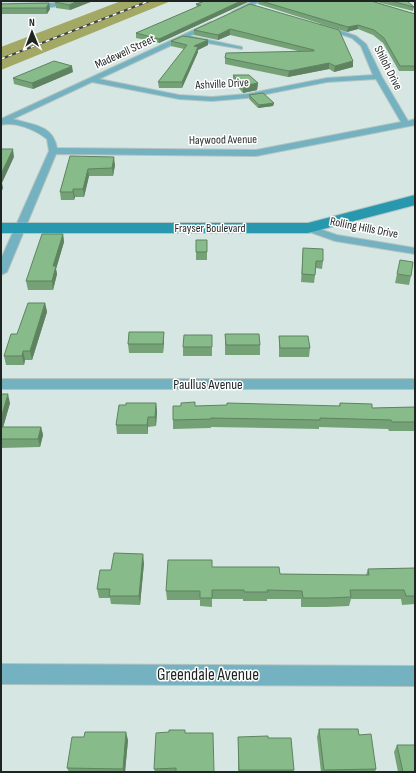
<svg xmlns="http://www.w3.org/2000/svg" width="416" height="773" viewBox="0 0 416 773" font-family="'Sofia Sans Condensed',sans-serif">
<rect width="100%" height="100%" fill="#d6e7e3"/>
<path fill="#a4a865" d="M 121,1 L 171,1 L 1,70 L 1,47 Z"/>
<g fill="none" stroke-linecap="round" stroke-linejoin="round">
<defs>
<path id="minor" d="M 62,1 L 72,1 L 53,7 L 1,8 L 1,4 L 53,3 Z
M 253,1 L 261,1 L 237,13 L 232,12 Z
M 211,22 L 214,24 L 213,25 L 190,36 L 242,47 L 242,49 L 190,40 L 187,38 L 99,79 L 179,95 L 212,97 L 247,94 L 327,78 L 373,75 L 361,46 L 352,38 L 319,27 L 319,25 L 321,24 L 356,36 L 366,44 L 382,77 L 408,121 L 415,119 L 415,125 L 256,156 L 56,154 L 7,272 L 1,275 L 1,259 L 49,151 L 47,139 C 36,130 15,121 1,125 L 1,119 ZM 376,79 L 401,122 L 256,150 L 57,148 C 53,125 33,125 13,119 L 92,82 L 179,99 L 212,101 L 247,98 L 327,82 Z
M 308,225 L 337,235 L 415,248 L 415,254 L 335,241 L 304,230 L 303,228 Z
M 1,379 L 415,379 L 415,389 L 1,389 Z
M 1,664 L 415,666 L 415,686 L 1,684 Z"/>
<path id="secondary" d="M 415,195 L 415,205 L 308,233 L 1,233 L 1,223 L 308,223 Z"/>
</defs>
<use href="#minor" stroke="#b5c4c0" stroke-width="2"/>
<use href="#secondary" stroke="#b5c4c0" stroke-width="2"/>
<use href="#minor" fill="#74b2c1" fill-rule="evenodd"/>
<use href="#secondary" fill="#2898af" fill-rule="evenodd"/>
<defs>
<path id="rail" d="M 1,59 L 149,1"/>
</defs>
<use href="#rail" stroke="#3e4644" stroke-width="2"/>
<use href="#rail" stroke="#fff" stroke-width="1.5" stroke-dasharray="4" stroke-linecap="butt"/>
</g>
<path fill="#75a177" d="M 1,1 L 36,1 L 1,2 Z
M 58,1 L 93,1 L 70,10 L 56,8 L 55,2 Z
M 205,1 L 250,1 L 159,43 L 136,38 L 136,33 L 197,7 L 196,4 Z
M 259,1 L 371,1 L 415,14 L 415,71 L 399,71 L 383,43 L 373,35 L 358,29 L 347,32 L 258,4 Z
M 373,1 L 407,1 L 414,7 L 413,11 Z
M 49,3 L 50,9 L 47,14 L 1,14 L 1,4 Z
M 250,4 L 353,61 L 353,67 L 334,72 L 329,69 L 288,77 L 225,64 L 225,58 L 298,51 L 230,35 L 218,40 L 194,35 L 194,30 Z
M 171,41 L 208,45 L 198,50 L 198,52 L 182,88 L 159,88 L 158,82 L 184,49 L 171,46 Z
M 73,72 L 33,89 L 14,84 L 13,78 Z
M 233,75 L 258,83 L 257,90 L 243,93 L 233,82 Z
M 249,95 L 274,103 L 273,106 L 258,108 L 249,99 Z
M 70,156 L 115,165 L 113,176 L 89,176 L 84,197 L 75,197 L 74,200 L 61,200 L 60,192 Z
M 63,234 L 64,242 L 56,269 L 57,274 L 53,290 L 28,290 L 26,281 Z
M 196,240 L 207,240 L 207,260 L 196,260 Z
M 303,248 L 323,261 L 322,269 L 316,268 L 314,283 L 301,282 Z
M 397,274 L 411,276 L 409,285 L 395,283 Z
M 45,303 L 47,312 L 32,360 L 25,360 L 24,365 L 6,365 L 4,356 L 17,334 Z
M 225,334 L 260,345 L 260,355 L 225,355 Z
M 212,335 L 212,356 L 183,356 L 183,347 Z
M 279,336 L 310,348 L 309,357 L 279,357 Z
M 164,341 L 163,353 L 129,353 L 128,344 Z
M 1,394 L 10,403 L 3,427 L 41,427 L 43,435 L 40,447 L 1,448 Z
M 156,403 L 157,412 L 156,426 L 148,427 L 148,434 L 117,434 L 116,425 Z
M 340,403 L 372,408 L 415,407 L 415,431 L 389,431 L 388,429 L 319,427 L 319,429 L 211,427 L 211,428 L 173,429 L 173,420 L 195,406 L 339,406 Z
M 144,563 L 140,605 L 111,604 L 110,598 L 99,598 L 97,589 L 111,570 Z
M 212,567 L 280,574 L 366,575 L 368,569 L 415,568 L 415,604 L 402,605 L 401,599 L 351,599 L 349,606 L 326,607 L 301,607 L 301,599 L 267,599 L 267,601 L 243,601 L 243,599 L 212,599 L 212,607 L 200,606 L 200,600 L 167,600 L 166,591 Z
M 319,729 L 359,735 L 376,769 L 375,772 L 321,772 L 317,737 Z
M 185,733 L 214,772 L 155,772 L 154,769 Z
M 238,737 L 268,738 L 294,770 L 293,772 L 238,772 Z
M 128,740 L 125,772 L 69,772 L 67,768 Z
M 397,745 L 415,772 L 398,772 L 394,752 Z"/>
<path fill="#5f8361" d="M 78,1 L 93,1 L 70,10 L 69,5 Z
M 241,1 L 250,1 L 159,43 L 159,39 Z
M 49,3 L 50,9 L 47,14 L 46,8 Z
M 358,25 L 358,29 L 347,32 L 348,27 Z
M 230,29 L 230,35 L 218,40 L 218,35 Z
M 208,40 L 208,45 L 198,50 L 198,52 L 182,88 L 182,82 L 194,46 Z
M 353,61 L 353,67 L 334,72 L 335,66 Z
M 329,63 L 329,69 L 288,77 L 289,71 Z
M 72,66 L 73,72 L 33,89 L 32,83 Z
M 258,83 L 257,90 L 243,93 L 243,86 Z
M 274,103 L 273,106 L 258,108 L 259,105 Z
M 13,149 L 14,157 L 2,183 L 3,188 L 1,193 L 1,174 Z
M 114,157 L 115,165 L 113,176 L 112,168 Z
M 88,169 L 89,176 L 84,197 L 83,189 Z
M 73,189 L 75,197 L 74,200 L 73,192 Z
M 63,234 L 64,242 L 56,269 L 57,274 L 53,290 L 52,281 L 53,266 Z
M 45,303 L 47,312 L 32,360 L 30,351 Z
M 164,332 L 164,341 L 163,353 L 163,344 Z
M 23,351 L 25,360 L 24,365 L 22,356 Z
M 8,394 L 10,403 L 1,435 L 1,418 Z
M 156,403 L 157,412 L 156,426 L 155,417 Z
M 148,417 L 148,434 L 147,425 Z
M 41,427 L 43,435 L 40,447 L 38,439 Z
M 143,554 L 144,563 L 140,605 L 139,596 Z
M 126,732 L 128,740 L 125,772 L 123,772 L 123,769 Z"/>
<path fill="#88bb8a" stroke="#5f8361" d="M 58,1 L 78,1 L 69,5 L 55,2 Z
M 205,1 L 241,1 L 159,39 L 136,33 L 201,5 L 196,4 Z
M 261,1 L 371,1 L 415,14 L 415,66 L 400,66 L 384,38 L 374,30 L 358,25 L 348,27 Z
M 391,1 L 407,1 L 414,7 Z
M 49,3 L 46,8 L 1,8 L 1,4 Z
M 250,4 L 339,30 L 353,61 L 335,66 L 329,63 L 289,71 L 225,58 L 226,53 L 314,51 L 314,50 L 230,29 L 218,35 L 194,30 Z
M 183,36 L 208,40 L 194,46 L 198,47 L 182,82 L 158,82 L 187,45 L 171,41 Z
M 54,61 L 72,66 L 32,83 L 13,78 Z
M 233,75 L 249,75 L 258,83 L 243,86 Z
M 263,93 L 274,103 L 259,105 L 249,95 Z
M 1,149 L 13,149 L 1,174 Z
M 70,156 L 114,157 L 112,168 L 88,169 L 83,189 L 73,189 L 73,192 L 60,192 Z
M 42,234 L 63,234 L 53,266 L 56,266 L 52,281 L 26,281 Z
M 196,240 L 207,240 L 207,252 L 196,252 Z
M 303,248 L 323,249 L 323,261 L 316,261 L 315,275 L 302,274 Z
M 400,260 L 413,262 L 411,276 L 397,274 Z
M 28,303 L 45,303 L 30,351 L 23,351 L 22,356 L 4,356 L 11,334 L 17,334 Z
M 129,332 L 164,332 L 163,344 L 128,344 Z
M 225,334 L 259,334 L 260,345 L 226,345 Z
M 184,335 L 212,335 L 212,347 L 183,347 Z
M 279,336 L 308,336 L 310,348 L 280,348 Z
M 1,394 L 8,394 L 1,418 Z
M 195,402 L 195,406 L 227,405 L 227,403 L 340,406 L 340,403 L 372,404 L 372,408 L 415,407 L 415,422 L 392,422 L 391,420 L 320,418 L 320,420 L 211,418 L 211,419 L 173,420 L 173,406 L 181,406 L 181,403 Z
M 126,403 L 156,403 L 155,417 L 148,417 L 147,425 L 116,425 L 119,405 L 126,405 Z
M 1,427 L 41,427 L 38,439 L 1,439 Z
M 114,553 L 143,554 L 139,596 L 109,596 L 110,589 L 97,589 L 100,570 L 111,570 Z
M 168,560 L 212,560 L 212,567 L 279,567 L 280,574 L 369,575 L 368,569 L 415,568 L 415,596 L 406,596 L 404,590 L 350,590 L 351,597 L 328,598 L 303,598 L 302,591 L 267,590 L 268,592 L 244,592 L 244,590 L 212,590 L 212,598 L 200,598 L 200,591 L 166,591 Z
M 319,729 L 358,729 L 359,735 L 371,734 L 376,769 L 324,770 Z
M 169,730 L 185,730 L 185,733 L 213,733 L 214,772 L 176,772 L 176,768 L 154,769 L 156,733 L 169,732 Z
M 85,732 L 126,732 L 123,769 L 67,768 L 72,737 L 84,737 Z
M 268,736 L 268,738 L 291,738 L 294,770 L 239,770 L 238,737 Z
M 397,745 L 415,745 L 415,772 L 403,772 Z"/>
<g text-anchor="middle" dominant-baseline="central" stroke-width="3" stroke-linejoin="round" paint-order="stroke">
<g font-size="12" fill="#1e2422" stroke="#fff">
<text transform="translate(125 52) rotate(-25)">Madewell Street</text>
<text transform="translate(388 68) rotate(63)">Shiloh Drive</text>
<text transform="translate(222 84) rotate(-3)">Ashville Drive</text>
<text transform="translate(223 140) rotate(-1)">Haywood Avenue</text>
<text x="210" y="228">Frayser Boulevard</text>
<text transform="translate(364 228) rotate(11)">Rolling Hills Drive</text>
</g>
<g font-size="14" fill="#1e2422" stroke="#fff">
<text x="208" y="384">Paullus Avenue</text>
</g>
<g font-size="17" fill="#1e2422" stroke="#fff">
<text x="208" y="675">Greendale Avenue</text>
</g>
</g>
<rect width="416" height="773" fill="none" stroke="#1e2422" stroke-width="4"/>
<g transform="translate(32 32) rotate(359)" stroke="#ffffff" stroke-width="3" paint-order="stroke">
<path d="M0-3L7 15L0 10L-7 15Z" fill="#1e2422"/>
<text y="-6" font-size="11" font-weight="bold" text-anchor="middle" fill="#1e2422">N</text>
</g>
</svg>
